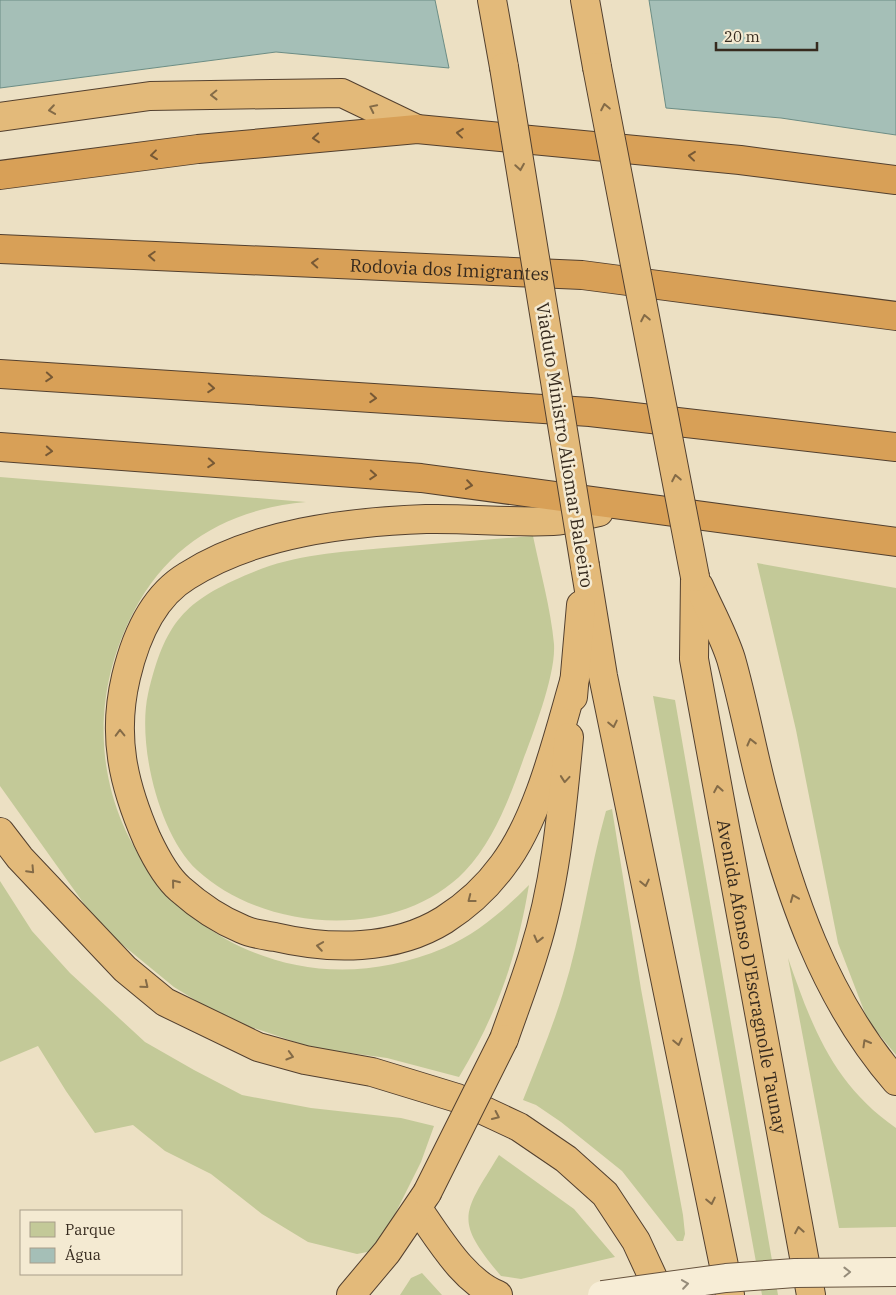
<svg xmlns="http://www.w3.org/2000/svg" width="896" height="1295" viewBox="0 0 896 1295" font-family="'IBM Plex Serif',serif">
<rect width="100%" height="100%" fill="#ece0c3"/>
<path fill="#c3c998" d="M 0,477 L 306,502 C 230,509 170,542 134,611 C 25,820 228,1040 444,948 C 477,934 504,910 529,885 C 517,957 497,1014 459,1077 L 387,1058 L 313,1048 L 242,1024 L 208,1008 L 174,987 L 113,937 L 87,908 L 0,786 Z
M 533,536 C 540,570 551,610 554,644 C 556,675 533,733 522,763 C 508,802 493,841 465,871 C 398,941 265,933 197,870 C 159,835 137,744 148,694 C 165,623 183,601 251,573 C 292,555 340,552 384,548 C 434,544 484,540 533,536 Z
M 757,563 L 896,588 L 896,1055 L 868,1021 L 838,943 L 796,730 Z
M 653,696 L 675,700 L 778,1295 L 762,1295 Z
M 612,809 L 641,989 L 683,1215 L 685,1234 L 683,1241 L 677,1241 L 622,1171 L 561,1122 L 536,1105 L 523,1100 C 537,1065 552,1029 563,993 C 582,933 589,871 606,811 Z
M 0,881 L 32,931 L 70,973 L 145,1042 L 194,1070 L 242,1095 L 311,1108 L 401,1118 L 434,1126 L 421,1162 L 377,1250 L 357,1254 L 308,1242 L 262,1214 L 211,1174 L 165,1151 L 133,1125 L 95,1133 L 66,1091 L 38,1046 L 0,1062 Z
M 788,958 C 812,1027 833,1084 896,1128 L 896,1227 L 839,1228 Z
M 499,1155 L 574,1209 L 615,1257 L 521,1279 L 501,1276 C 453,1219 463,1214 499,1155 Z
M 422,1273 L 442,1295 L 400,1295 L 411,1278 Z"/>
<path fill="#a5bfb7" stroke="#6c8d85" d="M 0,0 L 435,0 L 449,68 L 276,52 L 0,88 Z
M 649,0 L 896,0 L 896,135 L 781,118 L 666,108 Z"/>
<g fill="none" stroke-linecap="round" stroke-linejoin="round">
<defs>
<g id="trunk">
<path d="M 492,0 L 504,67"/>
<path d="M 585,0 L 597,67"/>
<path d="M 0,117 L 150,96 L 342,93 L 417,129"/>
<path d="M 585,566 L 603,676 L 730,1295"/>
<path id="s1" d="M 695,577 L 694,659 L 811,1295"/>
<path d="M 699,586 C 709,609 723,634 731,659 C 743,701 751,745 762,788 C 789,893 824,998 896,1081"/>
<path d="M 575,678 C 558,736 539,818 503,865 C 487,887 466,906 444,920 C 394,951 330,950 275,937 C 264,935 252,934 242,929 C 220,920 198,905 180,889 C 166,877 155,856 147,839 C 123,784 112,736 126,677 C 135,639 152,597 187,576 C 254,533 347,522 426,519 C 468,518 511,523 553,521 C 568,520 584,515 599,512"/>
<path d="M 573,697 L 581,605"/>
<path d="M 0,832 L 20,858 L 125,969 L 165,1002 L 258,1047 L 305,1060 L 372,1072 L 457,1098 L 519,1127 L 566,1159 L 605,1194 L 636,1241 L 661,1295"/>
<path d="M 504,1039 C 514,1010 525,982 534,952 C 556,883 562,809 569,737"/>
<path d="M 418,1209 C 439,1238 463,1281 498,1295"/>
<path d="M 351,1295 L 387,1252 L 427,1193"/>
</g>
<g id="motorway">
<path d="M 0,175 L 198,149 L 417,129 L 740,160 L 896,180"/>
<path id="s2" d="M 0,249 L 582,275 L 896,316"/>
<path d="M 0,374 L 590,412 L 896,447"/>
<path d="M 0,447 L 421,478 L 896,542"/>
</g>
</defs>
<use href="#trunk" stroke="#53402f" stroke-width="30"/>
<use href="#motorway" stroke="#53402f" stroke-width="30"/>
<use href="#trunk" stroke="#e3ba7a" stroke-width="28"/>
<use href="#motorway" stroke="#d8a057" stroke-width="28"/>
<defs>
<path id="secondary-bridge" d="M 602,1295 L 726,1278 L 795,1273 L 896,1272"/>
<path id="trunk-bridge" d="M 504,67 L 585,566
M 597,67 L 695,577
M 427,1193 L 504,1039"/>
</defs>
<use href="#secondary-bridge" stroke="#67533e" stroke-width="30" stroke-linecap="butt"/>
<use href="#trunk-bridge" stroke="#53402f" stroke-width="30" stroke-linecap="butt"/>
<use href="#secondary-bridge" stroke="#f7edd6" stroke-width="28"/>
<use href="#trunk-bridge" stroke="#e3ba7a" stroke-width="28"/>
</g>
<defs><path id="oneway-chevron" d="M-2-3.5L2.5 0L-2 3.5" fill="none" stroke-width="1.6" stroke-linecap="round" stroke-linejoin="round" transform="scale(1.25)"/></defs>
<g stroke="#846b47">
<use href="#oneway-chevron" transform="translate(214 95) rotate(179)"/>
<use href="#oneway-chevron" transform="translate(605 107) rotate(-101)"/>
<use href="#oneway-chevron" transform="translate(373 108) rotate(-154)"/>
<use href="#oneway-chevron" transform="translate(52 110) rotate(172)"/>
<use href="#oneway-chevron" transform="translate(520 167) rotate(81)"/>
<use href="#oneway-chevron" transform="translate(645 318) rotate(-101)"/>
<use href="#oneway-chevron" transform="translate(676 478) rotate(-101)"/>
<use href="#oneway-chevron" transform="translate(613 724) rotate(78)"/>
<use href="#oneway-chevron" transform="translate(120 733) rotate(-91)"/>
<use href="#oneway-chevron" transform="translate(751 742) rotate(-104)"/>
<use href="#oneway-chevron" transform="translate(565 779) rotate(95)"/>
<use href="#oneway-chevron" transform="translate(718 789) rotate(-100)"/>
<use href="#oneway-chevron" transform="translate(31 870) rotate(47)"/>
<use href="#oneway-chevron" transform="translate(175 883) rotate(-129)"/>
<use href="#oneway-chevron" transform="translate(645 883) rotate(78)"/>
<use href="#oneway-chevron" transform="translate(794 898) rotate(-112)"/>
<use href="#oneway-chevron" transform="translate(471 899) rotate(142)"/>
<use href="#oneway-chevron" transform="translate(538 939) rotate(104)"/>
<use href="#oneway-chevron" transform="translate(320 946) rotate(-171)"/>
<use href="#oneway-chevron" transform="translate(145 985) rotate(39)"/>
<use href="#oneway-chevron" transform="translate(678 1042) rotate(78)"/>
<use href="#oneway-chevron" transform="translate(866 1043) rotate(-120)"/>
<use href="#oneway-chevron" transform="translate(290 1056) rotate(16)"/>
<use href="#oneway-chevron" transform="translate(496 1116) rotate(25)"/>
<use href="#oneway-chevron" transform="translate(711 1201) rotate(78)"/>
<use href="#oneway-chevron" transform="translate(799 1230) rotate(-100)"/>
</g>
<g stroke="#775935">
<use href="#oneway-chevron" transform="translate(460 133) rotate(-174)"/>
<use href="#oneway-chevron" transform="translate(316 138) rotate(175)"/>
<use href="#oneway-chevron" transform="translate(154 155) rotate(173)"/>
<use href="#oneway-chevron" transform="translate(692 156) rotate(-174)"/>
<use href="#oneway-chevron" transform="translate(152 256) rotate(-177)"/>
<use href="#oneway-chevron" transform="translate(315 263) rotate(-177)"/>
<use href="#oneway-chevron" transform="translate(49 377) rotate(4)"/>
<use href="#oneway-chevron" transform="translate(211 388) rotate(4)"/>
<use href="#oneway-chevron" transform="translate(373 398) rotate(4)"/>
<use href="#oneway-chevron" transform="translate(49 451) rotate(4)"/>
<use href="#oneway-chevron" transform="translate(211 463) rotate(4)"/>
<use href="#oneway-chevron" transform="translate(373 475) rotate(4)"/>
<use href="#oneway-chevron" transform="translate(469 485) rotate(8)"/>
</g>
<g stroke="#968c7a">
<use href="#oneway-chevron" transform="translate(847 1272) rotate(-1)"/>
<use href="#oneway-chevron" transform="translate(685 1284) rotate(-8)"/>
</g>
<g text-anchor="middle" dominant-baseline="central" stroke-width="5" stroke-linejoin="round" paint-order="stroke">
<g font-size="18" fill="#362a1e" stroke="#f4ead2">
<text stroke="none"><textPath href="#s2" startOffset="450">Rodovia dos Imigrantes</textPath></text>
<text transform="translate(565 445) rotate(81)">Viaduto Ministro Aliomar Baleeiro</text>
<text stroke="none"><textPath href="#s1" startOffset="405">Avenida Afonso D'Escragnolle Taunay</textPath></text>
</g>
</g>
<rect x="20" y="1210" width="162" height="65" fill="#f4ead2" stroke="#a89d8a"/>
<rect x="30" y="1222" width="25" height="15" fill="#c3c998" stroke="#a89d8a"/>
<text x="65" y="1235" font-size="15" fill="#362a1e">Parque</text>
<rect x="30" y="1248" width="25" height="15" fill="#a5bfb7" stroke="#a89d8a"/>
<text x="65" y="1260" font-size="15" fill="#362a1e">Água</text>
<path d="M716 42v8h101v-8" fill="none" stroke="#362a1e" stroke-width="2.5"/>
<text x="724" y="42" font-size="15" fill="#362a1e" stroke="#f4ead2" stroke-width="4" paint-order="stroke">20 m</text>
</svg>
